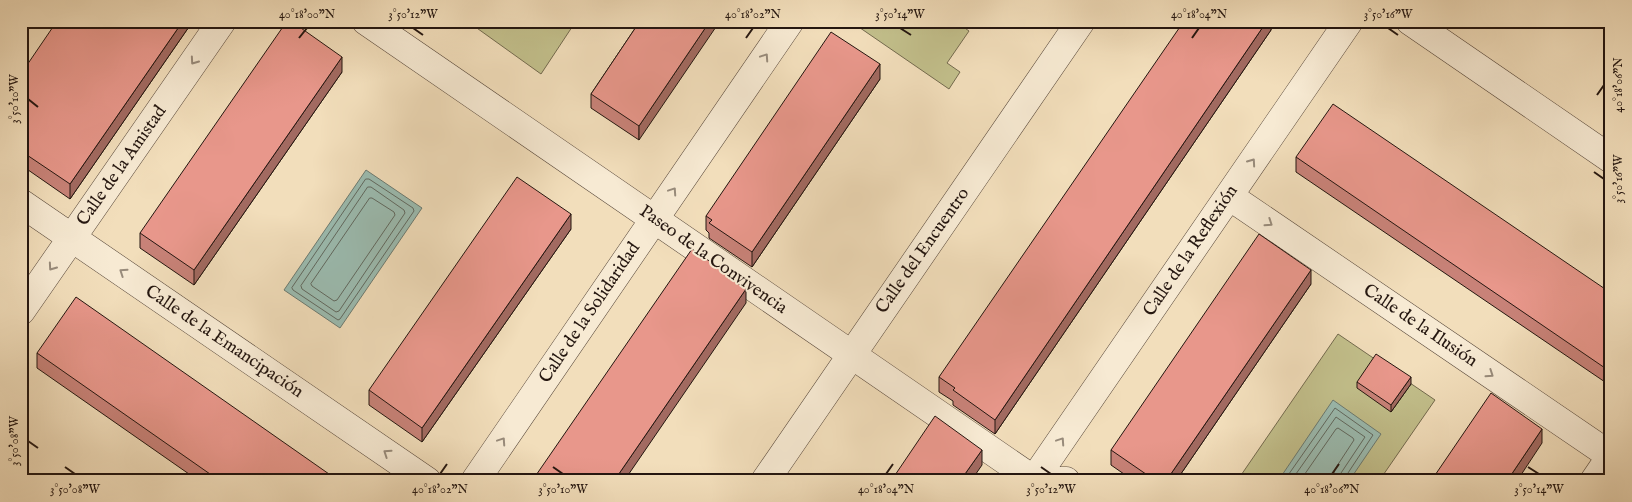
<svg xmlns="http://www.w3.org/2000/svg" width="1632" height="502" viewBox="0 0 1632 502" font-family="'IM FELL English',serif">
<rect width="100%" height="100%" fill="#f2debb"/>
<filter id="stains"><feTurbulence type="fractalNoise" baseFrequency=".004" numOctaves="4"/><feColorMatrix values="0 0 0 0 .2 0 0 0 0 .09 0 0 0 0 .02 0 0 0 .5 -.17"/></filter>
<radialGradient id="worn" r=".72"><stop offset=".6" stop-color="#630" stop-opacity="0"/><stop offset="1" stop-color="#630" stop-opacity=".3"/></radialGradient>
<path fill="#c2bf8b" stroke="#736a4e" d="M 467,21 L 576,21 L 541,74 Z
M 850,21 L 955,21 L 969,31 L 947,63 L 960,72 L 949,89 Z
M 1338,334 L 1435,400 L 1379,481 L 1237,481 Z"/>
<path fill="#9bbcb1" stroke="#6b7a71" d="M 366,170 L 422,208 L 340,328 L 284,290 Z
M 1333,400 L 1381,434 L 1349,481 L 1278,481 Z"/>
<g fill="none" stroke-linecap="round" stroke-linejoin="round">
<path stroke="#606960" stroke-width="1" d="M 366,179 L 369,179 L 413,208 L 414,211 L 340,319 L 338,320 L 293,290 L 292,288 Z
M 368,187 L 371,187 L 404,210 L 405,213 L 339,311 L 336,312 L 302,289 L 301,286 Z
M 370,198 L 372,198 L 394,212 L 395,215 L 337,300 L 334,301 L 312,286 L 311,284 Z
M 1284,481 L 1335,408 L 1373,435 L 1346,476 L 1346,481
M 1291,481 L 1336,417 L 1365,437 L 1341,473 L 1339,481
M 1300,481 L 1336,429 L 1338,428 L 1353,438 L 1354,440 L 1335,469 L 1332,481"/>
<defs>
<path id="street" d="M 366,21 L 1034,480 L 1066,481
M 1410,21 L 1611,159
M 1229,196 L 1611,456
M 21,203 L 427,481
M 21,311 L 222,21
M 475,481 L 790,21
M 765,481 L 1081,21
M 1033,481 L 1349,21
M 1594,481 L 1611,456"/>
</defs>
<use href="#street" stroke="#58483b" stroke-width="29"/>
<use href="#street" stroke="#f7ead3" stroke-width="28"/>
</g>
<path fill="#c88278" stroke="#241610" d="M 193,21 L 70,199 L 21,165 L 21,63 L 27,65 Z
M 640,21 L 639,140 L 591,108 L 591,94 Z
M 1271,21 L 1271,30 L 995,434 L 953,405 L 953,401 L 939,392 L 939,377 Z
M 342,72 L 194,285 L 140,248 L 140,233 Z
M 880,79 L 752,267 L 709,238 L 709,233 L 706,230 L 706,216 Z
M 1296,157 L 1611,293 L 1611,374 L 1605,382 L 1296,172 Z
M 571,229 L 422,442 L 369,405 L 369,390 Z
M 1311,284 L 1176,481 L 1134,481 L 1111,465 L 1111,450 Z
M 37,353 L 339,481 L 199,481 L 37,368 Z
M 1357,382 L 1411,384 L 1391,412 L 1357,388 Z"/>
<path fill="#a26a61" stroke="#241610" d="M 183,21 L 193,21 L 70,199 L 70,184 Z
M 710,21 L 720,21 L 639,140 L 639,126 Z
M 1267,21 L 1271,21 L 1271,30 L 995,434 L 995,420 Z
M 342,57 L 342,72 L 194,285 L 194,270 Z
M 880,64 L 880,79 L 752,267 L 752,252 Z
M 571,214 L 571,229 L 422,442 L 422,428 Z
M 1311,270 L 1311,284 L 1176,481 L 1166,481 Z
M 746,289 L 746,303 L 624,481 L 614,481 Z
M 1611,360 L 1611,374 L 1605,382 L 1605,368 Z
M 1411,377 L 1411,384 L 1391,412 L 1391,405 Z
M 1542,429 L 1542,443 L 1517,481 L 1507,481 Z
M 982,450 L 982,465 L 971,481 L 960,481 Z"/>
<path fill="#e8978b" stroke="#241610" d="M 57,21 L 183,21 L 70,184 L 21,151 L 21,63 L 22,61 L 27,65 Z
M 287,21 L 291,21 L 342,57 L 194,270 L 140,233 Z
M 640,21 L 710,21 L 639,126 L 591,94 Z
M 1184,21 L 1267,21 L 995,420 L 953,390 L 955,388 L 939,377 Z
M 831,32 L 880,64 L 752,252 L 709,223 L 712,220 L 706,216 Z
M 1333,104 L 1611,293 L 1611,360 L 1605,368 L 1296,157 Z
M 517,177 L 571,214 L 422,428 L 369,390 Z
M 1259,234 L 1311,270 L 1166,481 L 1156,481 L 1111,450 Z
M 692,249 L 734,278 L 733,280 L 746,289 L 614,481 L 532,481 Z
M 76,297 L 339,481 L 220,481 L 37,353 Z
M 1376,354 L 1411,377 L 1391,405 L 1357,382 Z
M 1491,393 L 1542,429 L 1507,481 L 1431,481 Z
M 935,416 L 982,450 L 960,481 L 891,481 Z"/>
<defs><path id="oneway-chevron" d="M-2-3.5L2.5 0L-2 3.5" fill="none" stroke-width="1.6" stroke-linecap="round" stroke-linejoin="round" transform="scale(1.25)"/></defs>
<g stroke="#988b7b">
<use href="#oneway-chevron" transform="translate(765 57) rotate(-56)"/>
<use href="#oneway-chevron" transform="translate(194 61) rotate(125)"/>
<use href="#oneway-chevron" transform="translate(1252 162) rotate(-55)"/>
<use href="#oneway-chevron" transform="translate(673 191) rotate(-56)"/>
<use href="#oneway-chevron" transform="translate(1269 223) rotate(34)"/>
<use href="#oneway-chevron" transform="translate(52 267) rotate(125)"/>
<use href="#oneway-chevron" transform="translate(123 272) rotate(-146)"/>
<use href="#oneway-chevron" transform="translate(1490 374) rotate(34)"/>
<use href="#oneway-chevron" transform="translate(502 441) rotate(-56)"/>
<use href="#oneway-chevron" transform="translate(1061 441) rotate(-56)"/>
<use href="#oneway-chevron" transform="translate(387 453) rotate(-146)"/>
</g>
<path fill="none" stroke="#241610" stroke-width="2" d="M 413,28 L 423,35M 900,28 L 911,35M 1388,28 L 1398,35M 299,38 L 307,28M 746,38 L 753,28M 1192,38 L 1199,28M 1597,95 L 1604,85M 28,99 L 38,107M 1594,172 L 1604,179M 28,441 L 38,448M 65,467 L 75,474M 553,467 L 563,474M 1041,467 L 1051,474M 1528,467 L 1539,474M 440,474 L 447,464M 886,474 L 893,464M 1332,474 L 1339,464"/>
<g text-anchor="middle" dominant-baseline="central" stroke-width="4" stroke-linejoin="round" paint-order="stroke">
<g font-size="18" fill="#241610" stroke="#f7ead3">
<text transform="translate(122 166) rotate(-55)">Calle de la Amistad</text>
<text transform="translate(923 251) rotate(-55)">Calle del Encuentro</text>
<text transform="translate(1191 251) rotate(-56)">Calle de la Reflexión</text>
<text transform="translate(713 260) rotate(35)">Paseo de la Convivencia</text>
<text transform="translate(590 313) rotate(-56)">Calle de la Solidaridad</text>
<text transform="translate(1420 326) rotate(34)">Calle de la Ilusión</text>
<text transform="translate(224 342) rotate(34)">Calle de la Emancipación</text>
</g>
</g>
<rect width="1632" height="502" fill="none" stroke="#f2debb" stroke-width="55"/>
<rect x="28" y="28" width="1576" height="446" fill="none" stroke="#241610" stroke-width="2"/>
<g font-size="12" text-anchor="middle" fill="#241610">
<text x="307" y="18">40°18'00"N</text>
<text x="413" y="18">3°50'12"W</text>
<text x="753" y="18">40°18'02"N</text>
<text x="900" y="18">3°50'14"W</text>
<text x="1199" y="18">40°18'04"N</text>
<text x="1388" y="18">3°50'16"W</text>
<text transform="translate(1618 85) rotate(-90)" y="4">40°18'06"N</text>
<text transform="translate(14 99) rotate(-90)" y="4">3°50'10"W</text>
<text transform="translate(1618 179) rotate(-90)" y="4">3°50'16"W</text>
<text transform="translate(14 441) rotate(-90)" y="4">3°50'08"W</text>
<text x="75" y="493">3°50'08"W</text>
<text x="440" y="493">40°18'02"N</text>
<text x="563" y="493">3°50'10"W</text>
<text x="886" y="493">40°18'04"N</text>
<text x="1051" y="493">3°50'12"W</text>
<text x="1332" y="493">40°18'06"N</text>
<text x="1539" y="493">3°50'14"W</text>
</g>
<rect width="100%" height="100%" filter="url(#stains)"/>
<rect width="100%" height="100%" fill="url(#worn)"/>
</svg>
